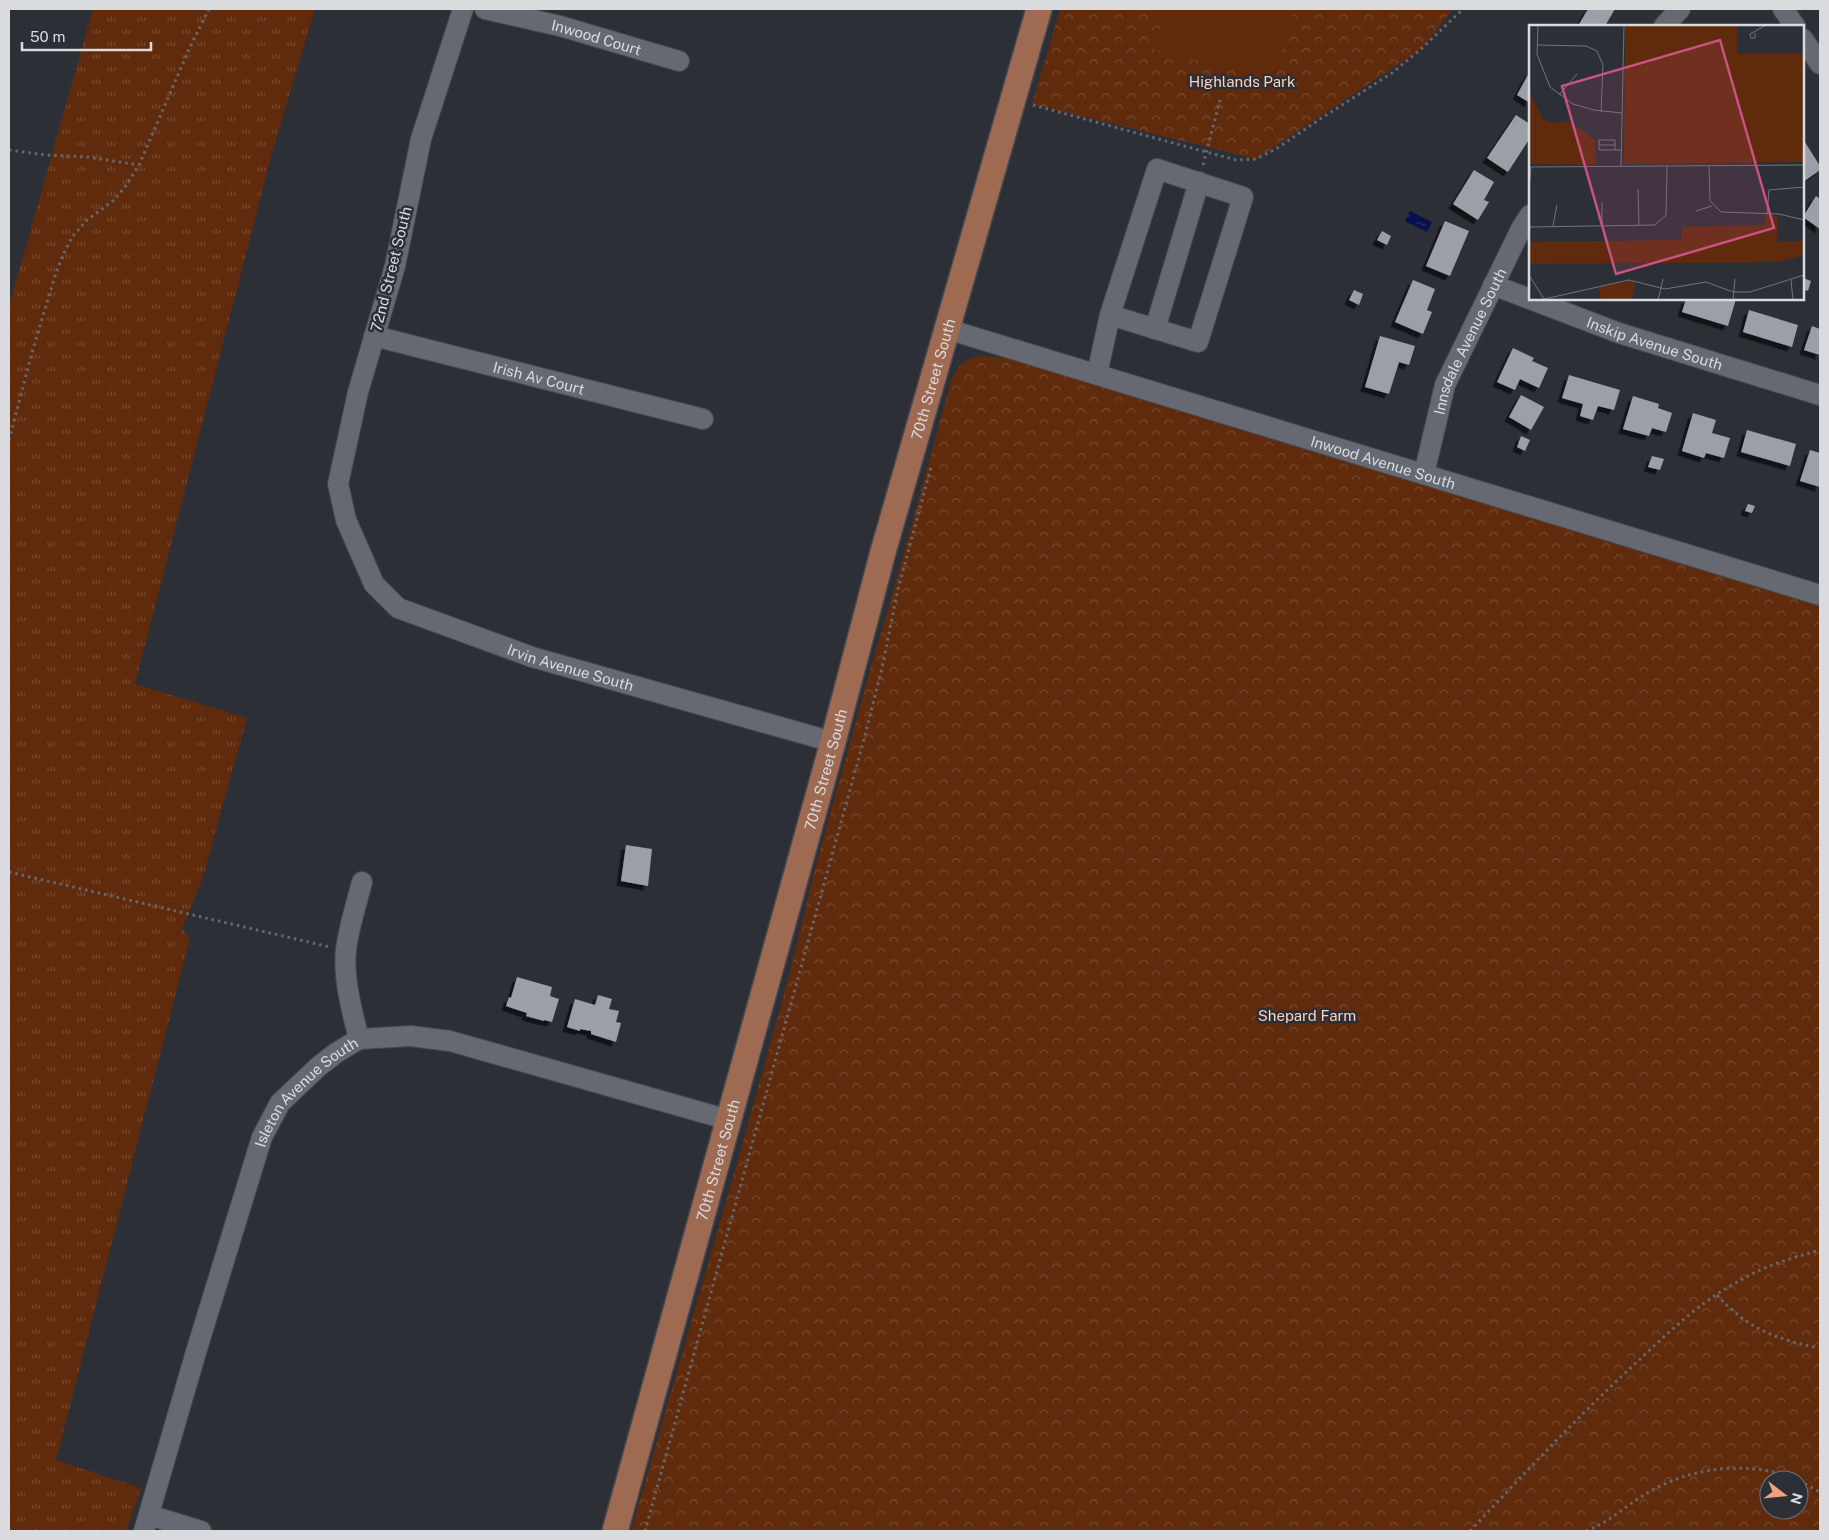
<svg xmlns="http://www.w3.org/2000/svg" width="1829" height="1540" viewBox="0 0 1829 1540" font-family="'Public Sans',sans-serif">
<defs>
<pattern id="grass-tufts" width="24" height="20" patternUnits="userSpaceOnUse" patternTransform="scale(1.25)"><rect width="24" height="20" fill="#602b0d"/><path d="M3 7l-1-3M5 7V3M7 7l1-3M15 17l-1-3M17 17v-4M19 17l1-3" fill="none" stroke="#764930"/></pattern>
<pattern id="park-crowns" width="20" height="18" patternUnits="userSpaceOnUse" patternTransform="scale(1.25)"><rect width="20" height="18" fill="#602b0d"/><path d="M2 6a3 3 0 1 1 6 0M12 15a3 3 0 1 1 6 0" fill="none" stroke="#764930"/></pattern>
<pattern id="water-ripples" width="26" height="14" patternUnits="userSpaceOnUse" patternTransform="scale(1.25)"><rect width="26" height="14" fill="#08114d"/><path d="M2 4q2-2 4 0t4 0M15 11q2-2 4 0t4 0" fill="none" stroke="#2b3366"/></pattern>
<filter id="shadow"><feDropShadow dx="-4.5" dy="4.5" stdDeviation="0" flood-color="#0009"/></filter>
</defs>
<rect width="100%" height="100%" fill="#2c2f36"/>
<path fill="url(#grass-tufts)" d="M 93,9 L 315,9 L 272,153 L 135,684 L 247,718 L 203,877 L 182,929 L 190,938 L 56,1460 L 141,1488 L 126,1531 L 9,1531 L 9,306 Z"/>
<path fill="url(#park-crowns)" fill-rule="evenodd" d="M 1060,9 L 1453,9 L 1421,49 L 1256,159 L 1032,104 Z
M 982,356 L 1010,358 L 1820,604 L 1820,1531 L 631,1531 L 740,1153 L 790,972 L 814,873 L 872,663 L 891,600 L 950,385 C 957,365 961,360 982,356 ZM 1769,1480 L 1799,1480 L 1799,1510 L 1769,1510 Z"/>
<path fill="#602b0d" d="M 1165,9 L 1294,9 L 1274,81 L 1154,49 Z"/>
<path fill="url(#water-ripples)" d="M 1410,211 L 1432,222 L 1427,232 L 1405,221 Z"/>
<path fill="#9b9fa7" filter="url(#shadow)" d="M 1588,9 L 1615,9 L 1605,26 L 1597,24 L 1595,26 L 1578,26 Z
M 1530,71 L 1530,103 L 1517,95 Z
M 1516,115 L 1530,124 L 1530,138 L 1508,172 L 1487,158 Z
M 1803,139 L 1820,166 L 1820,170 L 1803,182 Z
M 1474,170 L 1494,182 L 1484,200 L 1489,202 L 1478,220 L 1453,204 Z
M 1816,196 L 1820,199 L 1820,229 L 1803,217 Z
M 1445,221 L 1469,231 L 1450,276 L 1426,266 Z
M 1382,231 L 1391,236 L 1387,245 L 1377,240 Z
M 1803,278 L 1811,281 L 1808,291 L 1803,289 Z
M 1413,280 L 1435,289 L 1427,310 L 1432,312 L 1423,334 L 1395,322 Z
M 1354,290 L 1363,294 L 1359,305 L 1349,300 Z
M 1686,299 L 1736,299 L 1728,326 L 1682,312 Z
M 1749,310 L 1798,325 L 1792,347 L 1743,332 Z
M 1812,326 L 1820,329 L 1820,355 L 1804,350 Z
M 1380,336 L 1415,346 L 1409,365 L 1399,362 L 1389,394 L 1365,387 Z
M 1513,348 L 1534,358 L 1532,361 L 1548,368 L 1539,388 L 1520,379 L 1515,390 L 1497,382 Z
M 1569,375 L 1620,390 L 1614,410 L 1598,406 L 1593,420 L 1580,416 L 1583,404 L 1562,398 Z
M 1521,395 L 1544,407 L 1531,430 L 1509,417 Z
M 1633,396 L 1659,404 L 1658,408 L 1672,413 L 1666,432 L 1652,428 L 1649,436 L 1623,429 Z
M 1693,413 L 1716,420 L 1712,433 L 1730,438 L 1724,458 L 1706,453 L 1704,458 L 1682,451 Z
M 1747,430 L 1796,444 L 1790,466 L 1741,452 Z
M 1521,436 L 1530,440 L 1525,451 L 1517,447 Z
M 1810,450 L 1820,453 L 1820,487 L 1800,481 Z
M 1652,456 L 1664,459 L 1660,470 L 1648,467 Z
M 1748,504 L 1755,506 L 1752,513 L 1745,511 Z
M 626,845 L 652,849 L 648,886 L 621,881 Z
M 517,977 L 552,987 L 550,996 L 559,999 L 552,1022 L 544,1020 L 544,1021 L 526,1016 L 527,1013 L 506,1006 L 509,997 L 511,998 Z
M 598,995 L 612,999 L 609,1009 L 619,1011 L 616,1022 L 621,1023 L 616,1042 L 591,1034 L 591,1031 L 580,1029 L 580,1031 L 567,1027 L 575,999 L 595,1005 Z"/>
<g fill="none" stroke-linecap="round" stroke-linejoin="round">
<defs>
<g id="minor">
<path id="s1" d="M 463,9 L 421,139 L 395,266 L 358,392 L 338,484 L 346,520 L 374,584 L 398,608 L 532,657 L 833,742"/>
<path id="s2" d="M 485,9 L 560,26 L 679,61"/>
<path d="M 1783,9 L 1795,26"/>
<path d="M 1664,26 L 1680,9"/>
<path d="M 1803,39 L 1820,64"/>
<path id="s3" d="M 1493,285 L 1619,333 L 1820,395"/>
<path id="s4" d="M 947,329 L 1820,595"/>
<path d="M 1155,329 L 1199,182"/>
<path id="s5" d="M 374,336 L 703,419"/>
<path d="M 1097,374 L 1110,315 L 1157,169 L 1243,197 L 1198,342 L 1110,315"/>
<path id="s6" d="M 1424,474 L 1445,385 L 1521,229 L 1530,215"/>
<path d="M 359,1039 C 352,1011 343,979 346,950 C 348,930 357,902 362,882"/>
<path d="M 149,1515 L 201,1531"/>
<path id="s7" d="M 144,1531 L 196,1352 L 262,1137 L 280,1103 L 318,1067 L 336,1053 L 359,1039 L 411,1036 L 450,1041 L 729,1120"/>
</g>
<g id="major">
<path id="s8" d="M 615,1531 L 833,742 L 883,552 L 1039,9"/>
</g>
</defs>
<use href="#minor" stroke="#484a50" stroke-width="22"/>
<use href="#major" stroke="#484a50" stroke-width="28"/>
<path stroke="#65686e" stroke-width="3" stroke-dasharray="2.5 4" stroke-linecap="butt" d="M 1033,105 L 1236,160 L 1256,159 L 1276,149 L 1320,119 L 1392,73 L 1421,49 L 1463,9
M 9,150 L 46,155 L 87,157 L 139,165
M 1203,165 L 1220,100
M 9,440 L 33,349 L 56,273 L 63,255 L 72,237 L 87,220 L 114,200 L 125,187 L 139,165 L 190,47 L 209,9
M 9,872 L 330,947
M 1717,1295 C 1746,1328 1777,1340 1820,1348
M 1799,1481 L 1820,1492
M 645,1531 L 863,743 L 882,668 L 897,593 L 931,467
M 1470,1531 C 1525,1473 1579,1415 1638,1361 C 1669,1332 1701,1301 1739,1281 C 1764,1266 1792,1258 1820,1250
M 1586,1531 C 1608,1523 1624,1507 1644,1495 C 1688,1467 1750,1459 1798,1480"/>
<use href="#minor" stroke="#666972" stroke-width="20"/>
<use href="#major" stroke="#9e6a51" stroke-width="25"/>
</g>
<g text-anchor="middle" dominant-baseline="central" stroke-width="5" stroke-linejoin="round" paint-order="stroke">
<g font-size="15" fill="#d9dbdf" stroke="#2c2f36">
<text stroke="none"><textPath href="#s2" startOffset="115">Inwood Court</textPath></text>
<text transform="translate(391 269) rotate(-76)">72nd Street South</text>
<text stroke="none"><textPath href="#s6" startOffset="141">Innsdale Avenue South</textPath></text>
<text stroke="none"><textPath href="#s3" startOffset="172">Inskip Avenue South</textPath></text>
<text stroke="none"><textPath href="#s5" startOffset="170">Irish Av Court</textPath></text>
<text stroke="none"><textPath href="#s8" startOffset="1195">70th Street South</textPath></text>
<text stroke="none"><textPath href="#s4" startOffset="456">Inwood Avenue South</textPath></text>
<text stroke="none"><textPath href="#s1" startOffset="815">Irvin Avenue South</textPath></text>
<text stroke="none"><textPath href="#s8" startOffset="790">70th Street South</textPath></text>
<text stroke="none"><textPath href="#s7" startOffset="475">Isleton Avenue South</textPath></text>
<text stroke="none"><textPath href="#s8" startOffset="385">70th Street South</textPath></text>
</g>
<g font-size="15" fill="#fdd2be" stroke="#2c2f36">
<text x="1242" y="81">Highlands Park</text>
<text x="1307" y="1015">Shepard Farm</text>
</g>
</g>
<g transform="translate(1529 25)">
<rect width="275" height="275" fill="#2c2f36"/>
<path d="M 236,190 L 249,191 L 248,217 L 275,216 L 275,230 L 249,237 L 0,239 L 0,217 L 153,215 L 153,202 L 235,200 Z" fill="#602b0d"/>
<path d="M 96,0 L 208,0 L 208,29 L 275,29 L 275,137 L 95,139 ZM 0,66 L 14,95 L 28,98 L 39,96 L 66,115 L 67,140 L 0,139 ZM 100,256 L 106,257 L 103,275 L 72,275 L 69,262 Z" fill="#602b0d"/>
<path d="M36 122a6 6 0 1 1 12 0a6 6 0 1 1-12 0ZM47 122a6 6 0 1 1 12 0a6 6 0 1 1-12 0Z" fill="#602b0d"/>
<path fill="none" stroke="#71747a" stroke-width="1" d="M 9,0 L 8,29 L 21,62 L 44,79 L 65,85 L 93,88M 226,8 L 226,13 L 222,13 L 221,9 L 237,0M 8,20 L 57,21 L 68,26 L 74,40 L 72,87M 30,70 L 48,49M 70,120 L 86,120M 86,125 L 86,115 L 70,115 L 70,125 L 93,125M 92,141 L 95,0M 180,141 L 181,176 L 192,187 L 250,189 L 275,195M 0,142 L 275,140M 0,163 L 2,142M 109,164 L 110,200M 73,177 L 73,201M 167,186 L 183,181M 238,189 L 240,165 L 275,162M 24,201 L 28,180M 0,202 L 126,200 L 137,190 L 138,141M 0,250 L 15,274M 262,255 L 264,275M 11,275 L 100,255 L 136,264 L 177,257 L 204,267 L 221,267 L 275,250M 129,275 L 134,254M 204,275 L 206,254"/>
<path fill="#c95283" fill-opacity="0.15" stroke="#c95283" stroke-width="2.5" d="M 191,15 L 245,203 L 87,249 L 33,61 Z"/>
<rect width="275" height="275" fill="none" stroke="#d9dbdf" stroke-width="2.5"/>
</g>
<rect width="1829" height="1540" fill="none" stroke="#d9dbdf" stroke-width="20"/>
<g transform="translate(1784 1495) rotate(106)"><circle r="24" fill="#2c2f36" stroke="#71747a"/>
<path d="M0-4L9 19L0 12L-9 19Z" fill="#f1a17c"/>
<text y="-8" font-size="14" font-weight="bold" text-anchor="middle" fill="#d9dbdf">N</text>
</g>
<path d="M22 42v8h129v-8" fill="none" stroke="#d9dbdf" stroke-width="2.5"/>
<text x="30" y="42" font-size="15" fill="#d9dbdf" stroke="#2c2f36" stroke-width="4" paint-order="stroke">50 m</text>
</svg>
